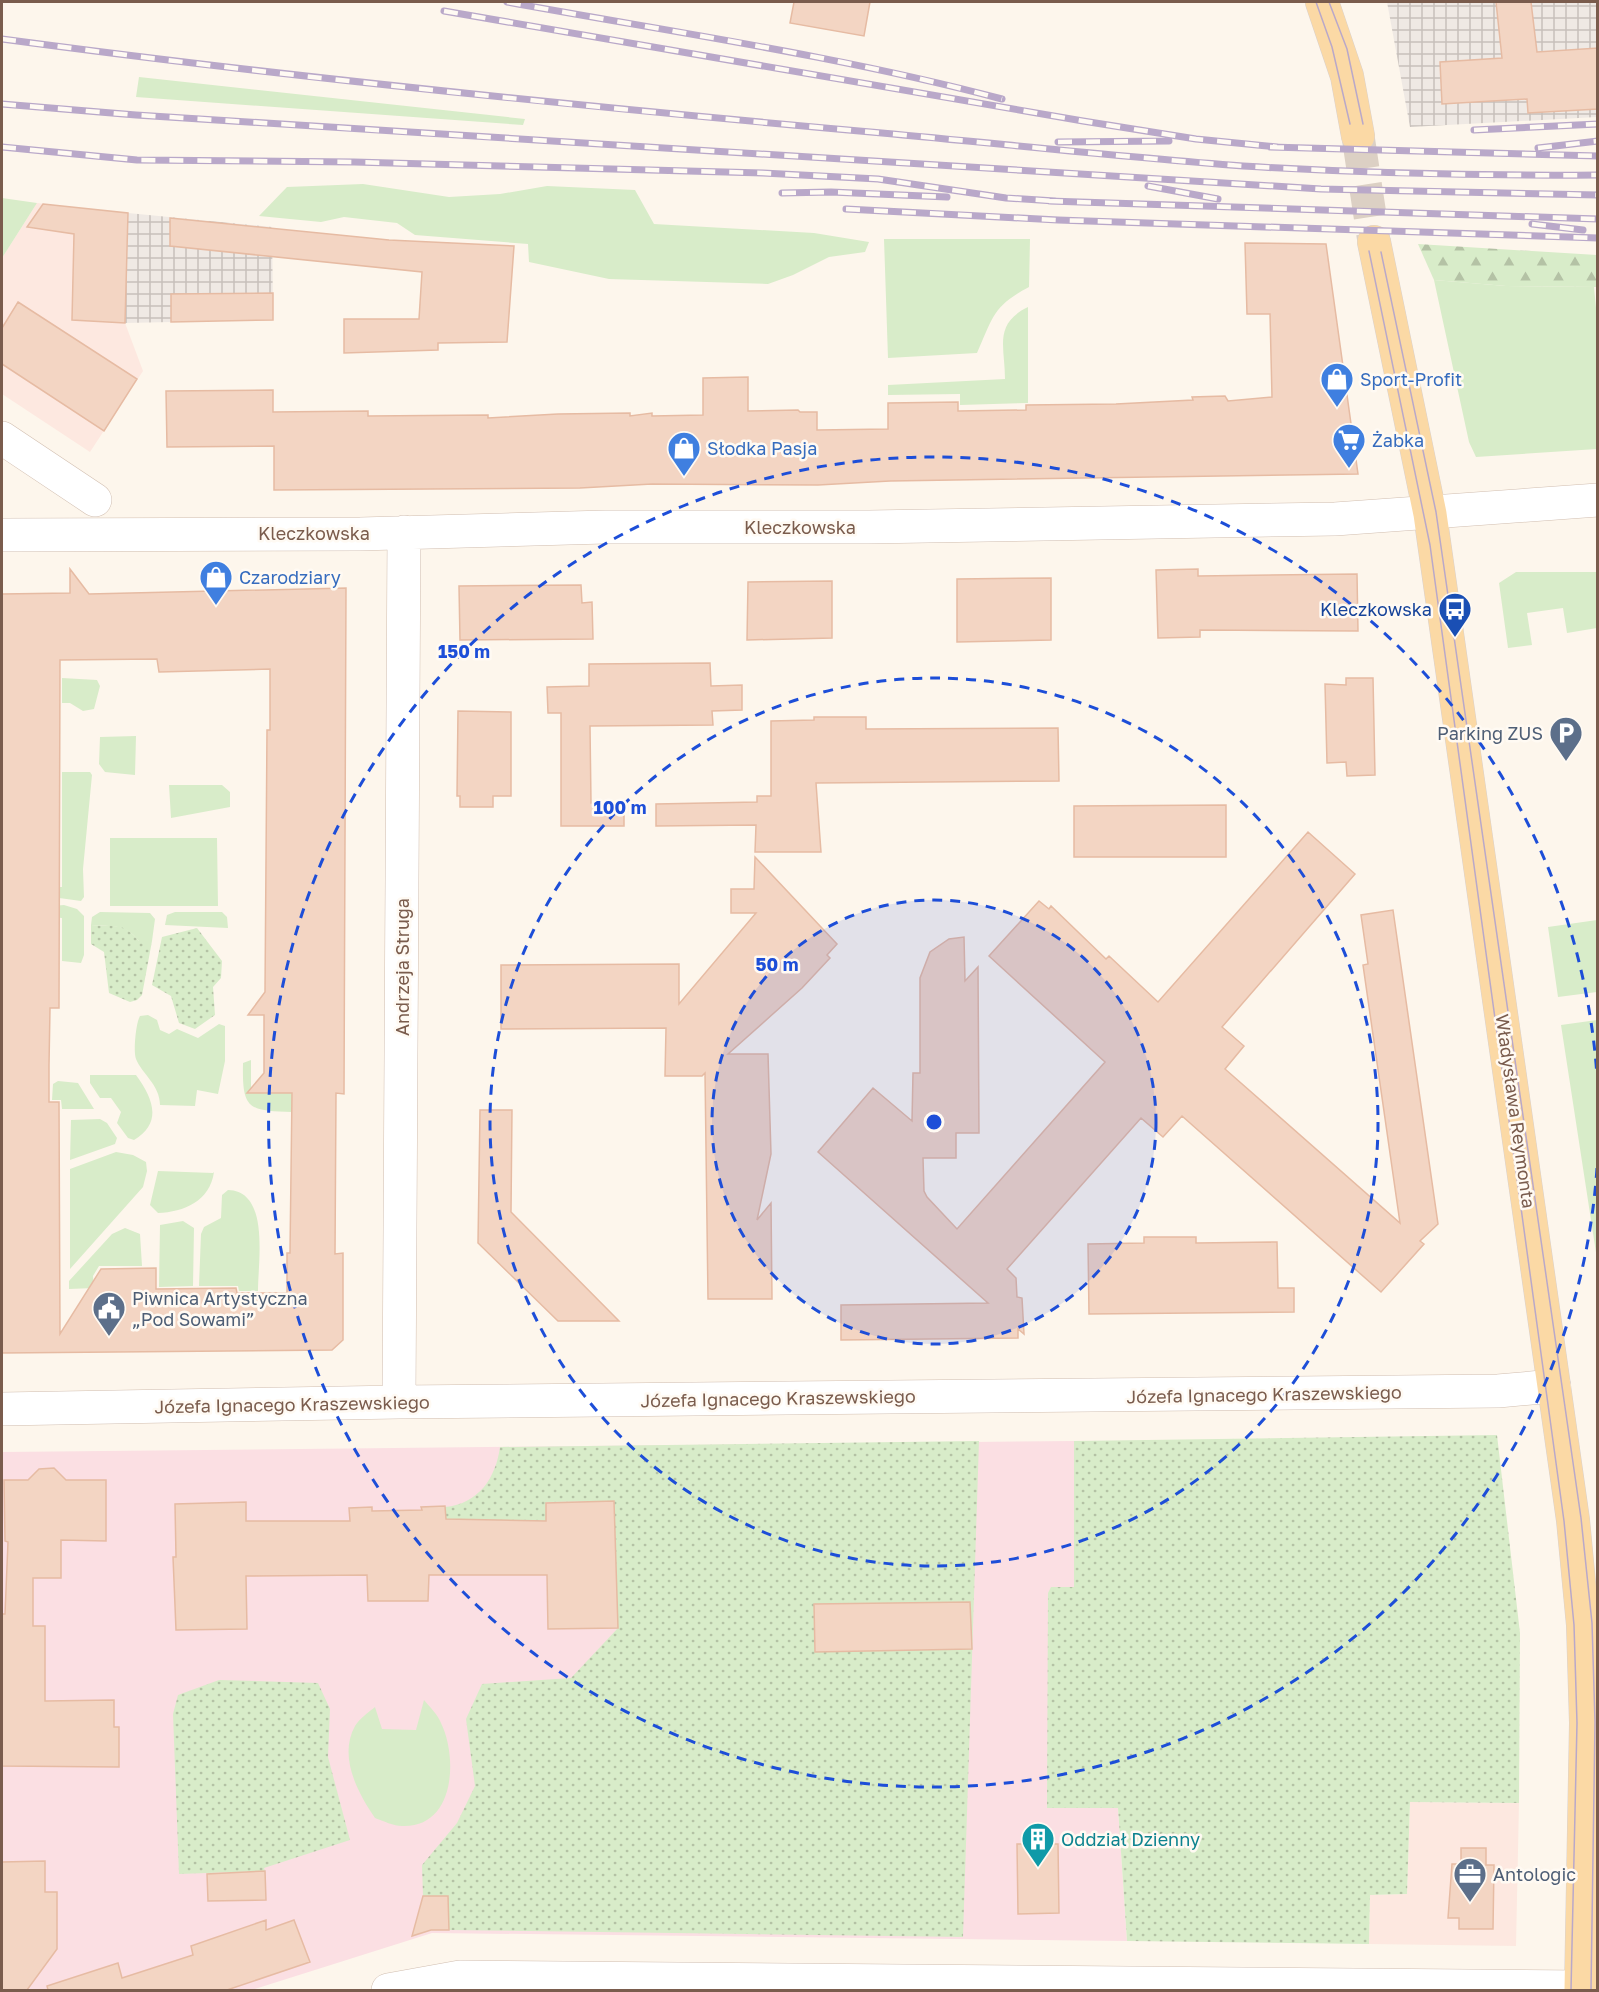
<svg xmlns="http://www.w3.org/2000/svg" width="1599" height="1992" viewBox="0 0 1599 1992" font-family="'Golos Text',sans-serif">
<defs>
<pattern id="industrial-grid" width="8" height="8" patternUnits="userSpaceOnUse" patternTransform="scale(1.5)"><rect width="8" height="8" fill="#efe9e4"/><path d="M0 4h8M4 0v8" fill="none" stroke="#c7c0bb"/></pattern>
<pattern id="forest-firs" width="22" height="20" patternUnits="userSpaceOnUse" patternTransform="scale(1.5)"><rect width="22" height="20" fill="#d8ecc9"/><path d="M5 1l3.5 6h-7zM16 11l3.5 6h-7z" fill="#b4c2a5"/></pattern>
<pattern id="park-dots" width="8" height="8" patternUnits="userSpaceOnUse" patternTransform="scale(1.5)"><rect width="8" height="8" fill="#d8ecc9"/><path d="M2 2h.1M6 6h.1" fill="none" stroke="#b4c2a5" stroke-width="1.8" stroke-linecap="round"/></pattern>
</defs>
<rect width="100%" height="100%" fill="#fdf6ec"/>
<path fill="#fde8e0" d="M 37,203 L 128,213 L 125,323 L 143,371 L 90,452 L 2,394 L 2,258 Z
M 1410,1802 L 1519,1803 L 1516,1946 L 1369,1944 L 1370,1895 L 1407,1894 Z"/>
<path fill="url(#industrial-grid)" d="M 1387,2 L 1597,2 L 1597,117 L 1410,127 Z
M 128,213 L 272,227 L 273,313 L 266,314 L 265,320 L 125,323 Z"/>
<path fill="#fbdfe3" d="M 1074,1441 L 1074,1588 L 1051,1587 L 1047,1808 L 1118,1808 L 1127,1941 L 432,1933 L 252,1990 L 2,1990 L 2,1452 Z"/>
<path fill="#d8ecc9" d="M 139,77 L 525,119 L 523,125 L 136,97 Z
M 363,184 L 449,197 L 500,194 L 547,186 L 635,190 L 654,224 L 814,233 L 869,242 L 865,252 L 829,257 L 793,275 L 768,284 L 609,279 L 529,262 L 528,244 L 415,235 L 397,223 L 344,217 L 321,222 L 259,216 L 287,187 Z
M 2,198 L 37,203 L 2,258 Z
M 884,239 L 1030,239 L 1029,287 C 993,306 993,317 977,353 L 888,358 Z
M 1434,280 L 1506,286 L 1594,287 L 1598,329 L 1597,449 L 1476,457 L 1469,442 Z
M 1028,307 L 1028,403 L 960,405 L 960,394 L 888,395 L 888,385 L 1005,379 C 1005,347 993,324 1028,307 Z
M 1516,572 L 1597,572 L 1597,628 L 1567,633 L 1563,608 L 1527,613 L 1532,645 L 1508,648 L 1499,583 Z
M 62,678 L 97,680 L 100,686 L 94,709 L 83,711 L 70,703 L 62,703 Z
M 136,736 L 135,775 L 105,772 L 99,764 L 100,737 Z
M 62,772 L 90,772 L 92,775 L 83,869 L 84,897 L 81,901 L 52,897 L 53,887 L 62,887 Z
M 169,785 L 222,785 L 230,792 L 230,807 L 171,818 Z
M 110,838 L 217,838 L 218,906 L 110,906 Z
M 64,905 L 77,909 L 84,916 L 84,955 L 81,963 L 62,961 L 62,918 L 52,917 L 52,906 Z
M 100,912 L 150,913 L 155,919 L 152,941 L 139,941 C 125,923 113,927 91,925 L 92,917 Z
M 175,912 L 222,912 L 227,917 L 228,928 L 165,925 L 167,915 Z
M 1597,920 L 1597,992 L 1558,997 L 1548,927 Z
M 148,1015 L 157,1020 L 160,1030 L 169,1034 L 177,1029 L 198,1038 L 219,1024 L 225,1026 L 225,1061 L 218,1094 L 197,1090 L 195,1106 L 160,1105 C 160,1085 142,1074 136,1059 C 133,1052 136,1022 140,1016 Z
M 1597,1020 L 1598,1020 L 1597,1259 L 1561,1025 Z
M 251,1060 L 251,1093 L 292,1093 L 292,1112 C 248,1111 242,1109 243,1063 Z
M 90,1075 L 136,1075 C 153,1098 163,1123 134,1140 L 128,1138 L 117,1123 L 121,1112 L 111,1098 L 100,1098 L 90,1083 Z
M 58,1081 L 78,1083 L 94,1109 L 62,1109 L 61,1100 L 52,1100 L 53,1084 Z
M 100,1119 L 107,1123 L 117,1138 L 115,1144 L 70,1160 L 71,1120 Z
M 116,1152 L 133,1155 L 146,1162 L 147,1171 L 143,1187 L 70,1269 L 70,1169 Z
M 158,1171 L 213,1173 L 214,1172 C 210,1201 184,1212 158,1213 L 150,1205 Z
M 228,1190 C 270,1191 258,1261 258,1291 L 239,1291 L 238,1286 L 199,1286 L 201,1234 L 204,1227 L 221,1218 L 222,1195 Z
M 183,1221 L 194,1228 L 193,1286 L 159,1287 L 160,1225 Z
M 125,1228 L 140,1234 L 142,1266 L 99,1266 L 93,1276 L 94,1288 L 69,1289 L 69,1281 L 112,1234 Z
M 424,1700 C 430,1707 438,1715 441,1723 C 458,1758 455,1828 402,1826 C 394,1826 383,1821 375,1818 C 358,1793 338,1757 355,1726 C 359,1719 369,1712 375,1707 L 382,1729 L 416,1730 Z"/>
<path fill="url(#forest-firs)" d="M 1418,244 L 1597,255 L 1597,287 L 1506,286 L 1434,280 Z"/>
<path fill="url(#park-dots)" d="M 91,925 C 115,927 124,922 139,941 L 152,941 L 142,995 L 137,1000 L 130,1002 L 109,993 L 104,952 L 91,944 Z
M 197,928 L 222,961 L 221,978 L 213,987 L 215,1015 L 195,1029 L 179,1023 L 171,996 L 152,985 L 162,937 Z
M 1497,1435 L 1520,1633 L 1519,1803 L 1410,1802 L 1407,1894 L 1370,1895 L 1369,1944 L 1127,1941 L 1118,1808 L 1047,1808 L 1048,1593 L 1051,1587 L 1074,1587 L 1074,1441 Z
M 979,1441 L 963,1937 L 449,1930 L 448,1896 L 423,1896 L 422,1865 L 457,1823 L 475,1786 L 466,1719 L 482,1684 L 571,1678 L 618,1628 L 614,1501 L 546,1502 L 547,1521 L 445,1519 L 445,1507 C 479,1504 496,1477 500,1447 Z
M 219,1680 L 318,1683 L 330,1709 L 328,1757 L 350,1840 L 264,1868 L 265,1871 L 179,1874 L 173,1714 L 178,1695 Z"/>
<path fill="#f3d5c3" stroke="#e6bba3" stroke-width="1.5" fill-rule="evenodd" d="M 794,2 L 870,2 L 864,36 L 790,23 Z
M 1496,2 L 1531,2 L 1537,52 L 1598,48 L 1598,109 L 1528,113 L 1527,99 L 1442,104 L 1440,62 L 1502,58 Z
M 43,204 L 128,213 L 125,323 L 72,320 L 74,234 L 27,227 Z
M 170,218 L 389,240 L 514,246 L 507,342 L 438,343 L 438,350 L 344,353 L 344,319 L 419,319 L 422,272 L 170,246 Z
M 1245,243 L 1326,244 L 1358,474 L 890,481 L 818,485 L 652,484 L 580,488 L 274,490 L 274,446 L 167,447 L 166,391 L 273,390 L 273,412 L 368,411 L 368,416 L 488,415 L 488,418 L 558,414 L 630,413 L 630,416 L 652,413 L 652,416 L 703,415 L 703,378 L 748,377 L 748,411 L 798,410 L 800,412 L 817,412 L 817,430 L 888,429 L 888,403 L 958,402 L 958,411 L 1026,410 L 1026,405 L 1116,404 L 1193,400 L 1192,397 L 1225,396 L 1228,401 L 1272,397 L 1270,314 L 1247,314 Z
M 273,293 L 273,320 L 171,322 L 171,294 Z
M 18,302 L 137,379 L 104,431 L 2,364 L 2,328 Z
M 70,569 L 89,594 L 346,588 L 344,1094 L 336,1093 L 335,1254 L 343,1253 L 343,1340 L 332,1350 L 2,1353 L 2,594 L 70,593 ZM 157,659 L 159,672 L 270,669 L 270,730 L 267,730 L 265,992 L 248,1015 L 264,1015 L 264,1073 L 247,1093 L 292,1093 L 290,1253 L 287,1253 L 287,1293 L 237,1293 L 236,1288 L 156,1289 L 156,1268 L 101,1269 L 60,1334 L 59,1102 L 49,1102 L 49,1065 L 50,1008 L 59,1008 L 60,660 Z
M 1198,569 L 1198,576 L 1357,574 L 1358,631 L 1200,630 L 1200,637 L 1158,638 L 1156,570 Z
M 1051,578 L 1051,640 L 957,642 L 957,579 Z
M 832,581 L 832,638 L 747,640 L 748,582 Z
M 581,585 L 582,603 L 592,602 L 593,639 L 460,640 L 459,586 Z
M 710,663 L 711,686 L 742,685 L 742,710 L 712,711 L 713,725 L 590,726 L 591,803 L 624,803 L 624,826 L 561,826 L 561,713 L 548,713 L 547,687 L 589,686 L 589,664 Z
M 1346,678 L 1373,678 L 1375,775 L 1347,776 L 1346,762 L 1327,763 L 1325,684 L 1346,685 Z
M 458,711 L 511,712 L 511,796 L 493,796 L 493,807 L 460,807 L 460,796 L 457,796 Z
M 814,717 L 866,717 L 866,729 L 1058,728 L 1059,781 L 816,783 L 821,852 L 755,852 L 756,825 L 656,826 L 656,804 L 757,802 L 757,796 L 771,796 L 771,721 L 814,720 Z
M 1226,805 L 1226,857 L 1074,857 L 1074,806 Z
M 1308,832 L 1355,874 L 1222,1027 L 1244,1046 L 1225,1069 L 1400,1223 L 1363,965 L 1368,964 L 1361,915 L 1393,910 L 1438,1224 L 1420,1241 L 1424,1244 L 1381,1292 L 1182,1116 L 1163,1137 L 1141,1118 L 1007,1269 L 1016,1278 L 1017,1297 L 1022,1298 L 1024,1334 L 1018,1329 L 1018,1338 L 841,1340 L 841,1305 L 988,1303 L 818,1152 L 873,1088 L 912,1121 L 913,1073 L 920,1073 L 920,978 L 930,952 L 949,939 L 964,937 L 965,981 L 978,967 L 979,1133 L 956,1133 L 956,1158 L 923,1158 L 924,1191 L 927,1197 L 957,1229 L 1105,1062 L 989,956 L 1039,901 L 1049,909 L 1051,906 L 1106,959 L 1109,956 L 1158,1002 Z
M 755,857 L 837,944 L 827,955 L 830,958 L 802,988 L 728,1054 L 768,1054 L 771,1154 L 757,1220 L 771,1203 L 772,1299 L 708,1299 L 705,1073 L 702,1076 L 665,1076 L 666,1028 L 501,1029 L 501,965 L 679,964 L 679,1004 L 756,913 L 731,913 L 731,889 L 754,889 Z
M 480,1110 L 512,1110 L 511,1212 L 619,1321 L 558,1321 L 478,1243 Z
M 1144,1237 L 1196,1237 L 1196,1243 L 1277,1242 L 1278,1288 L 1294,1288 L 1294,1312 L 1089,1314 L 1088,1244 L 1144,1243 Z
M 54,1468 L 66,1480 L 106,1480 L 106,1541 L 61,1540 L 61,1578 L 33,1578 L 33,1626 L 45,1626 L 45,1701 L 114,1700 L 114,1727 L 119,1727 L 119,1767 L 2,1766 L 2,1614 L 5,1614 L 8,1542 L 5,1541 L 4,1480 L 28,1480 L 39,1469 Z
M 614,1501 L 618,1628 L 548,1629 L 547,1575 L 429,1575 L 428,1601 L 368,1601 L 367,1575 L 246,1576 L 247,1629 L 176,1630 L 173,1557 L 176,1557 L 175,1504 L 246,1502 L 246,1521 L 350,1521 L 349,1508 L 372,1507 L 372,1511 L 422,1510 L 421,1507 L 445,1506 L 446,1519 L 546,1521 L 546,1503 Z
M 970,1602 L 972,1649 L 815,1652 L 814,1604 Z
M 1017,1844 L 1058,1844 L 1059,1913 L 1018,1914 Z
M 1461,1848 L 1486,1848 L 1486,1865 L 1494,1865 L 1493,1929 L 1459,1929 L 1459,1918 L 1448,1918 L 1452,1864 L 1461,1864 Z
M 45,1861 L 45,1892 L 57,1892 L 57,1949 L 27,1990 L 2,1990 L 2,1862 Z
M 265,1871 L 266,1900 L 208,1901 L 207,1874 Z
M 423,1896 L 448,1896 L 449,1930 L 431,1930 L 412,1936 Z
M 266,1920 L 266,1930 L 294,1920 L 310,1962 L 227,1990 L 48,1990 L 47,1986 L 118,1963 L 122,1978 L 193,1955 L 191,1946 Z"/>
<g fill="none" stroke-linecap="round" stroke-linejoin="round">
<path stroke="#dcd0c4" stroke-width="33" stroke-dasharray="33 16" stroke-linecap="butt" d="M 1358,136 L 1374,242"/>
<defs>
<path id="minor" d="M 2,438 L 95,500
M 2,535 L 360,534 L 605,527 L 869,527 L 1335,519 L 1598,500
M 399,1402 L 404,532
M 2,1409 L 399,1402 L 1498,1391 L 1554,1386
M 388,1990 L 460,1977 L 1581,1987"/>
<path id="major" d="M 1322,2 L 1347,76 L 1358,136
M 1374,242 L 1430,514 L 1573,1520 L 1583,1625 L 1586,1723 L 1581,1990"/>
</defs>
<use href="#minor" stroke="#d1beb0" stroke-width="34"/>
<use href="#major" stroke="#dad1cd" stroke-width="34"/>
<use href="#minor" stroke="#fff" stroke-width="33"/>
<use href="#major" stroke="#fbd9a5" stroke-width="33"/>
<path stroke="#b9a8c9" stroke-width="1.5" d="M 1316,2 L 1332,47 L 1350,124
M 1329,2 L 1347,49 L 1363,124
M 1369,251 L 1430,545 L 1564,1521 L 1574,1625 L 1577,1723 L 1571,1990
M 1381,252 L 1436,512 L 1581,1518 L 1592,1623 L 1595,1722 L 1591,1990"/>
<defs>
<path id="rail" d="M 507,2 C 672,32 840,56 1002,99
M 444,11 L 1083,121 L 1196,139 L 1277,147
M 2,39 C 294,78 588,107 882,133 C 1003,144 1123,157 1243,166 C 1361,173 1480,176 1598,175
M 2,104 L 136,115 L 1321,189 L 1598,195
M 1474,130 L 1598,124
M 1058,142 L 1169,141
M 2,147 L 137,160 L 354,162 L 763,173 L 878,179 L 1006,198 L 1055,201
M 1270,147 L 1598,156
M 1538,148 L 1598,141
M 1148,186 L 1218,199
M 782,193 L 831,192 L 947,197
M 1049,201 L 1598,219
M 846,209 L 1058,220 L 1598,238
M 1532,224 L 1583,230"/>
</defs>
<use href="#rail" stroke="#b9a8c9" stroke-width="7"/>
<use href="#rail" stroke="#fffaf3" stroke-width="4.5" stroke-dasharray="14" stroke-linecap="butt"/>
</g>
<circle cx="934" cy="1122" r="222" fill="#1d4ed8" fill-opacity=".12"/>
<g fill="none" stroke="#1d4ed8" stroke-width="3" stroke-dasharray="10 8">
<circle cx="934" cy="1122" r="222"/>
<circle cx="934" cy="1122" r="444"/>
<path d="M1597 1168A665 665 0 1 1 1597 1076"/>
</g>
<defs>
<symbol id="shop-pin" viewBox="-11 -11 22 30"><path d="M0 17L-7.5 6A9.5 9.5 0 1 1 7.5 6Z" fill="#3f7fe0" stroke="#fffaf3"/><path d="M-5-2.5h2.3a2.7 3.5 0 0 1 5.4 0H5L5.5 6h-11ZM-1.5-2.5h3a1.5 2.3 0 0 0-3 0Z" fill="#fff"/></symbol>
<symbol id="supermarket-pin" viewBox="-11 -11 22 30"><path d="M0 17L-7.5 6A9.5 9.5 0 1 1 7.5 6Z" fill="#3f7fe0" stroke="#fffaf3"/><path d="M-6-5.5h2.5l.6 2H6L4.5 2H-2.5L-4.4-4H-6ZM-1.5 3.2a1.3 1.3 0 1 0 .1 0ZM3 3.2a1.3 1.3 0 1 0 .1 0Z" fill="#fff"/></symbol>
<symbol id="bus-pin" viewBox="-11 -11 22 30"><path d="M0 17L-7.5 6A9.5 9.5 0 1 1 7.5 6Z" fill="#1a4fb4" stroke="#fffaf3"/><path d="M-5-6H5V4H4V6H2V4H-2V6H-4V4H-5ZM-3.5-4V0h7V-4ZM-3.5 1.2v1.5H-2V1.2ZM2 1.2v1.5H3.5V1.2Z" fill="#fff"/></symbol>
<symbol id="parking-pin" viewBox="-11 -11 22 30"><path d="M0 17L-7.5 6A9.5 9.5 0 1 1 7.5 6Z" fill="#5c6f8a" stroke="#fffaf3"/><path d="M-3.5-5.5H1a3.5 3.5 0 0 1 0 7H-1V5.5H-3.5ZM-1-3.4V-.6H.8a1.4 1.4 0 0 0 0-2.8Z" fill="#fff"/></symbol>
<symbol id="civic-pin" viewBox="-11 -11 22 30"><path d="M0 17L-7.5 6A9.5 9.5 0 1 1 7.5 6Z" fill="#5c6f8a" stroke="#fffaf3"/><path d="M-.6-6.5H3V-4.5H.6V-3L4-1V1h2V6H-6V1h2V-1L-.6-3ZM-1.2 2.5V6h2.4V2.5Z" fill="#fff"/></symbol>
<symbol id="building-pin" viewBox="-11 -11 22 30"><path d="M0 17L-7.5 6A9.5 9.5 0 1 1 7.5 6Z" fill="#0f9aa8" stroke="#fffaf3"/><path d="M-4-6H4V6H1V3H-1V6H-4ZM-2.5-4.3h1.7v1.8h-1.7ZM.8-4.3h1.7v1.8H.8ZM-2.5-1h1.7V.8h-1.7ZM.8-1h1.7V.8H.8Z" fill="#fff"/></symbol>
<symbol id="office-pin" viewBox="-11 -11 22 30"><path d="M0 17L-7.5 6A9.5 9.5 0 1 1 7.5 6Z" fill="#5c6f8a" stroke="#fffaf3"/><path d="M-6-3h4V-5.5h4V-3h4V5H-6ZM-1-4.5V-3h2v-1.5ZM-6 0V1H6V0Z" fill="#fff"/></symbol>
</defs>
<g fill-rule="evenodd">
<use href="#shop-pin" x="1318" y="360" width="38" height="52"/>
<use href="#supermarket-pin" x="1330" y="421" width="38" height="52"/>
<use href="#shop-pin" x="665" y="429" width="38" height="52"/>
<use href="#shop-pin" x="197" y="558" width="38" height="52"/>
<use href="#bus-pin" x="1436" y="590" width="38" height="52"/>
<use href="#parking-pin" x="1547" y="714" width="38" height="52"/>
<use href="#civic-pin" x="90" y="1289" width="38" height="52"/>
<use href="#building-pin" x="1019" y="1820" width="38" height="52"/>
<use href="#office-pin" x="1451" y="1855" width="38" height="52"/>
</g>
<g text-anchor="middle" dominant-baseline="central" stroke-width="5" stroke-linejoin="round" paint-order="stroke">
<g font-size="18" fill="#366cbe" stroke="#fffaf3" text-anchor="start">
<text x="1360" y="379">Sport-Profit</text>
<text x="1372" y="440">Żabka</text>
<text x="707" y="448">Słodka Pasja</text>
<text x="239" y="577">Czarodziary</text>
</g>
<g font-size="18" fill="#7a5c4d" stroke="#fffaf3">
<text x="800" y="527">Kleczkowska</text>
<text x="314" y="533">Kleczkowska</text>
<text transform="translate(402 967) rotate(-90)">Andrzeja Struga</text>
<text transform="translate(1516 1111) rotate(82)">Władysława Reymonta</text>
<text transform="translate(1264 1394) rotate(-1)">Józefa Ignacego Kraszewskiego</text>
<text transform="translate(778 1398) rotate(-1)">Józefa Ignacego Kraszewskiego</text>
<text transform="translate(292 1404) rotate(-1)">Józefa Ignacego Kraszewskiego</text>
</g>
<g font-size="18" fill="#164399" stroke="#fffaf3" text-anchor="end">
<text x="1432" y="609">Kleczkowska</text>
</g>
<g font-size="18" fill="#4e5e75" stroke="#fffaf3" text-anchor="start">
<text x="1543" y="733" text-anchor="end">Parking ZUS</text>
<text x="132" y="1298">Piwnica Artystyczna<tspan x="132" dy="21">„Pod Sowami”</tspan></text>
<text x="1493" y="1874">Antologic</text>
</g>
<g font-size="18" fill="#0d838f" stroke="#fffaf3" text-anchor="start">
<text x="1061" y="1839">Oddział Dzienny</text>
</g>
</g>
<circle cx="934" cy="1122" r="9" fill="#1d4ed8" stroke="#fffaf3" stroke-width="3"/>
<g font-size="18" text-anchor="middle" font-weight="bold" fill="#1d4ed8" stroke="#fffaf3" stroke-width="5" stroke-linejoin="round" paint-order="stroke">
<text x="464" y="658">150 m</text>
<text x="620" y="814">100 m</text>
<text x="777" y="971">50 m</text>
</g>
<rect width="1599" height="1992" fill="none" stroke="#7a5c4d" stroke-width="6"/>
</svg>
